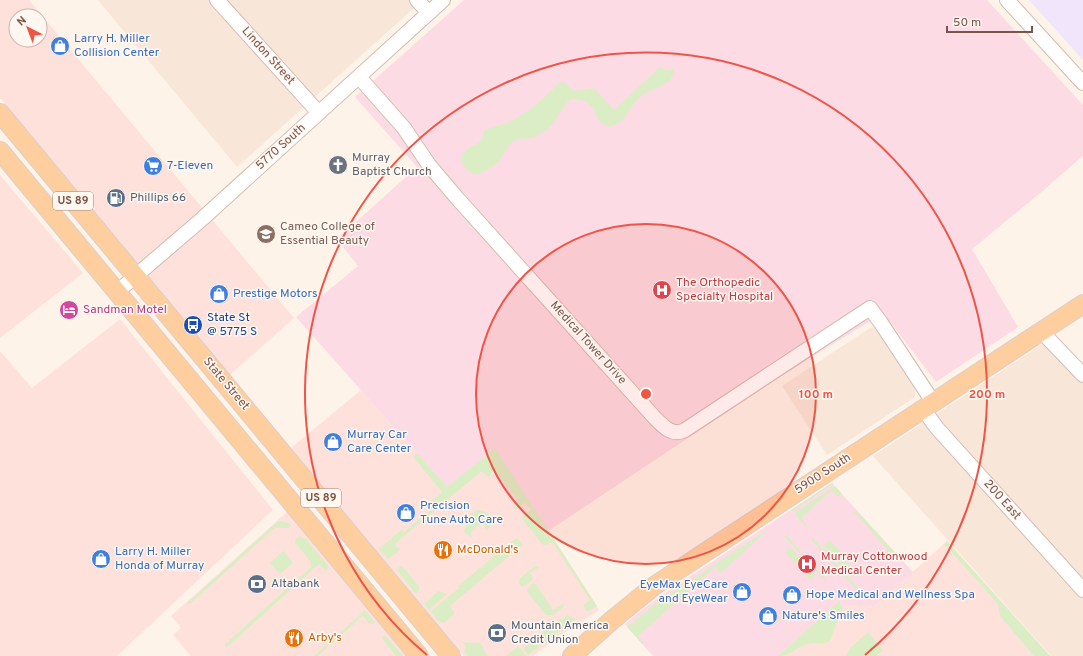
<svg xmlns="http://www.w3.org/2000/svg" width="1083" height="656" viewBox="0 0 1083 656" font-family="Overpass,sans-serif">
<rect width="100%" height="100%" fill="#fef3e9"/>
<path fill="#f8e6d9" d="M 98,0 L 423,0 L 237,167 Z
M 874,327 L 915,390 L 915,397 L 827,455 L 782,386 L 870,328 Z
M 1044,343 L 1083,383 L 1083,656 L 1051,656 L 873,456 Z"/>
<path fill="#ffe1dc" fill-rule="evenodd" d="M 0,0 L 29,0 L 294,318 L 230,375 L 0,98 ZM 16,16 L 40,16 L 40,40 L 16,40 Z
M 0,175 L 83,273 L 0,338 Z
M 120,319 L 273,510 L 117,656 L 0,656 L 0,351 L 32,388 Z
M 361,390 L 447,487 L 495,448 L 599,610 L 555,639 L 533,656 L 464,656 L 291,448 Z
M 287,512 L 358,597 L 407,656 L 191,656 L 173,635 L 181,628 L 171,616 Z
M 947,541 L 1050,656 L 778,656 L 839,601 L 874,606 L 876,605 Z"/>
<path fill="#f0e5fb" d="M 1029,0 L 1083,0 L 1083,60 Z"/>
<path fill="#fcdbe4" d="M 464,0 L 987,0 L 1083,105 L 1083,156 L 1039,194 L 972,249 L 1018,327 L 936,382 L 884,314 L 864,325 L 777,379 L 548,531 L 495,449 L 447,487 L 296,317 L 358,266 L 337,239 L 417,167 L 355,97 Z
M 832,483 L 913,572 L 876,605 L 874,606 L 843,605 L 839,601 L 778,656 L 653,656 L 625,624 L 642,610 L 662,595 Z"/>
<path fill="#dbedc5" d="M 660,67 L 666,70 L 675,69 C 671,89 653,85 640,97 C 626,110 630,120 609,127 L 598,120 C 594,105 586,99 570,99 C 556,115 555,130 531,138 C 527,139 521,138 516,140 C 507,144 504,155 498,162 C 491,169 483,172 474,175 C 463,167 455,158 469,148 C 473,145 477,145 480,141 C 483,138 484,134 484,130 L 509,122 L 531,109 L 562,81 L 575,91 L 594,88 L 614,110 Z
M 495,448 L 597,606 L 587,612 L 583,605 L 590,600 L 552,542 L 546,545 L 543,545 L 522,519 L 522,517 L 531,509 L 525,503 L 515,510 L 514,508 L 517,499 L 497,473 L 492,472 L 489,478 L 482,471 L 397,542 L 395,546 L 401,549 L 401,550 L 396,553 L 388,559 L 379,549 L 402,529 L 404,532 L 429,511 L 425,506 L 442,492 L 413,457 L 417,453 L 447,487 Z
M 832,483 L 833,484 L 793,511 L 791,510 Z
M 835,486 L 842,494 L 838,497 L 832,490 L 801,518 L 807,525 L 806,526 L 796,516 L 796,512 Z
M 477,510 C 486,509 492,515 491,525 L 486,531 L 484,524 L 479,525 L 471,532 L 472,539 L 464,532 L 466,526 L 463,520 Z
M 856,510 L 898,556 L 894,559 L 887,550 L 887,549 L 855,513 L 853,513 Z
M 278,521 L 289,523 L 291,526 L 288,528 L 275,528 L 190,604 L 187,603 Z
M 770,528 L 721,573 L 715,567 L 638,636 L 644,643 L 642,644 L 627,627 L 655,604 Z
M 786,535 L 826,579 L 826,582 L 784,536 Z
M 300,536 L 302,538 L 305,538 L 329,567 L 327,570 L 326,571 L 319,564 L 231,644 L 227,647 L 225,647 L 225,644 L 311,567 L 310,561 L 295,543 L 295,540 Z
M 516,538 L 518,539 L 524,546 L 518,547 L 514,552 L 450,606 L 454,612 L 454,614 L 444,623 L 438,621 L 431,611 L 459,588 L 458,586 Z
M 813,538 L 859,589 L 856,589 L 812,541 Z
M 830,540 L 842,553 L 835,559 L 823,546 Z
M 947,541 L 1050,656 L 1034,656 L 1000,616 L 998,604 L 944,544 Z
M 790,547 L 816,575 L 810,580 L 785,552 Z
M 284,551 L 293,563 L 280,574 L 270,563 L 282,552 Z
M 841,556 L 857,573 L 852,578 L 836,561 Z
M 401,566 L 403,567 L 419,586 L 419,590 L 416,594 L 396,569 Z
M 535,566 L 540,567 L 530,573 L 533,578 L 532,580 L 525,586 L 521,586 L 519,583 L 520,578 Z
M 533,583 L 536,584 L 553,610 L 564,603 L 563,608 L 553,615 L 546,615 L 527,592 L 527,589 Z
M 438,591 L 447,594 L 429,610 L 424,604 Z
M 839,601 L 843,607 L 830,641 C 823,645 816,642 808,644 C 795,647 792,656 778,656 Z
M 365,610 L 375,622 L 373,624 L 370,624 L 363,616 L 318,656 L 314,656 Z
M 567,615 L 573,617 L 575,620 L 573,622 L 528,655 L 523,649 L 530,642 L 534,641 L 536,637 Z
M 868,632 L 883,650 L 876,656 L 846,656 L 850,648 Z
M 385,635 L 403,656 L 396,656 L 383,640 L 382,637 Z
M 462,642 L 480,643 L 484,648 L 483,649 L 488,656 L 468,656 L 464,652 L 466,647 Z
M 518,646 L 526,656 L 506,656 Z"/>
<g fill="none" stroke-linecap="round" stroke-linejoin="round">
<defs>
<path id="minor" d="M 217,0 L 319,113
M 417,0 L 429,13
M 1007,0 L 1083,83
M 359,77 L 404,128 L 429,165 L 457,198 L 654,417 C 663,426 672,437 685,430 L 870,308 L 881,323 L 933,402
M 117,292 L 202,219 L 443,0
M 1041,331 L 1083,375
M 923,409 L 937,428 L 1083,590"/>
<path id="major" d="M 0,113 L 451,656
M 0,151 L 419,656
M 572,656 L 611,621 L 654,586 L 1083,304"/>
</defs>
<use href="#minor" stroke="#d4bbb0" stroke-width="16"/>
<use href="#major" stroke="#dacfcc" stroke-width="20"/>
<use href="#minor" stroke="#fff" stroke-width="14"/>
<use href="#major" stroke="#ffce9e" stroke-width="18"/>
</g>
<circle cx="646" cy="394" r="170" fill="#ef5547" fill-opacity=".12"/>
<g fill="none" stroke="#ef5547" stroke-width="2">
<circle cx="646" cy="394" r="170"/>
<path d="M427 655A341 341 0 1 1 865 655"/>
</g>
<defs>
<symbol id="shop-disc" viewBox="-11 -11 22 22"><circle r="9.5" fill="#3f7fe0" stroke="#fff7f0"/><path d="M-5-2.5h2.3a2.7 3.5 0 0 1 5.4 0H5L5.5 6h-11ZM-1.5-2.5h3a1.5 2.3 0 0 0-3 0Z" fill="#fff"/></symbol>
<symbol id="church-disc" viewBox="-11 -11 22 22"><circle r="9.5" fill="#6b7280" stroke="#fff7f0"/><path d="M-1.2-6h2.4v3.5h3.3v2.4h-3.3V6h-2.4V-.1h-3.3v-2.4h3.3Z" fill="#fff"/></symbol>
<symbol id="supermarket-disc" viewBox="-11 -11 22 22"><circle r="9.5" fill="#3f7fe0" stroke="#fff7f0"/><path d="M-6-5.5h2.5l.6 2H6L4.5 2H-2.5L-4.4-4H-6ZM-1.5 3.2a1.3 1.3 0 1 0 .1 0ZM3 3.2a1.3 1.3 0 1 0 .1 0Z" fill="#fff"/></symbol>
<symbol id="fuel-disc" viewBox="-11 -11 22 22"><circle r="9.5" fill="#5c6f8a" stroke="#fff7f0"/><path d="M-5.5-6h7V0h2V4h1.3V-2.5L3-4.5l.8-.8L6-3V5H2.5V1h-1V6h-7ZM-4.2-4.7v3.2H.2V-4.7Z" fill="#fff"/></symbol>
<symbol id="university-disc" viewBox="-11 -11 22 22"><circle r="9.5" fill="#8d6e63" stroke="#fff7f0"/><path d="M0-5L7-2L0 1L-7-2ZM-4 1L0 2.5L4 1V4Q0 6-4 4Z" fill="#fff"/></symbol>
<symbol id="hospital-disc" viewBox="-11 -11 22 22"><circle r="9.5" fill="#e0444e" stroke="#fff7f0"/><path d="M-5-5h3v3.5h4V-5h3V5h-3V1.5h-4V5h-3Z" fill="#fff"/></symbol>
<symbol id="hotel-disc" viewBox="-11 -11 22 22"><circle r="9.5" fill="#d1479c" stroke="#fff7f0"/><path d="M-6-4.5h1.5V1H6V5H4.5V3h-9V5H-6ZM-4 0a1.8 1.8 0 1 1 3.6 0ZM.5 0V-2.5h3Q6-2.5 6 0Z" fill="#fff"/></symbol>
<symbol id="bus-disc" viewBox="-11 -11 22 22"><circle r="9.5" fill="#1a4fb4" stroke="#fff7f0"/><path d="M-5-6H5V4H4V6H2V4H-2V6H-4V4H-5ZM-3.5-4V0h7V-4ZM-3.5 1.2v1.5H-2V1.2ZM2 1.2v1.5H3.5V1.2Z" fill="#fff"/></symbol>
<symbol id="restaurant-disc" viewBox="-11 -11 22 22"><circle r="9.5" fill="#e8710a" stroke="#fff7f0"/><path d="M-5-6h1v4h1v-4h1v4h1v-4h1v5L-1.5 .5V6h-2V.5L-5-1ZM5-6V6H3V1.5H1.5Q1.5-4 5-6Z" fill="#fff"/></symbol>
<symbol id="bank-disc" viewBox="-11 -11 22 22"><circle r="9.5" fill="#5c6f8a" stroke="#fff7f0"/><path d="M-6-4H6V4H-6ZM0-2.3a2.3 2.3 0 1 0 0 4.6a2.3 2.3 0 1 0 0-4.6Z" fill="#fff"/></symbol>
</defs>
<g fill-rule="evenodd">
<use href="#shop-disc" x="49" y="35" width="22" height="22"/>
<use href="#church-disc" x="327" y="154" width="22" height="22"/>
<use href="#supermarket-disc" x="142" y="155" width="22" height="22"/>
<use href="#fuel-disc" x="105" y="187" width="22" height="22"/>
<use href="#university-disc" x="255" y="223" width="22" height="22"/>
<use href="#hospital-disc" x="651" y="279" width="22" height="22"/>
<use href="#shop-disc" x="208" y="283" width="22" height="22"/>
<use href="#hotel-disc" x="58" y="299" width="22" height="22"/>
<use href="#bus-disc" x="182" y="314" width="22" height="22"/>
<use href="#shop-disc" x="322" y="431" width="22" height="22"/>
<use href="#shop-disc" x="395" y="502" width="22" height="22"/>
<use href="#restaurant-disc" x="432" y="539" width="22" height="22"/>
<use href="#shop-disc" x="90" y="548" width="22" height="22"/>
<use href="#hospital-disc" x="796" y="553" width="22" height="22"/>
<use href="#bank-disc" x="246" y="573" width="22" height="22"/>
<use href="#shop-disc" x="731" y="581" width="22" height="22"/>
<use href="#shop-disc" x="781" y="584" width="22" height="22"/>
<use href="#shop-disc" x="757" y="605" width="22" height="22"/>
<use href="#bank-disc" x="486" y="622" width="22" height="22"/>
<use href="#restaurant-disc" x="283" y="627" width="22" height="22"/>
</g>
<g text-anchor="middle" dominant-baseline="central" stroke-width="3" stroke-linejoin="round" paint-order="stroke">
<g fill="#fff7f0" stroke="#a3857c" stroke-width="1">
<rect x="53" y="192" width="40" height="18" rx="3"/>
<rect x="301" y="489" width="40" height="18" rx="3"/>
</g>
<g font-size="11" font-weight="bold" fill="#7b544a">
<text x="73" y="201">US 89</text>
<text x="321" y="498">US 89</text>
</g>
<g font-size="12" fill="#366cbe" stroke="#fff7f0" text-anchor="start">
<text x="74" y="39">Larry H. Miller<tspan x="74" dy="14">Collision Center</tspan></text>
<text x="167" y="166">7-Eleven</text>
<text x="233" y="294">Prestige Motors</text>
<text x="347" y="435">Murray Car<tspan x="347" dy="14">Care Center</tspan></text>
<text x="420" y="506">Precision<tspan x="420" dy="14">Tune Auto Care</tspan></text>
<text x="115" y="552">Larry H. Miller<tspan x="115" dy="14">Honda of Murray</tspan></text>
<text x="728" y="585" text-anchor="end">EyeMax EyeCare<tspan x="728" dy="14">and EyeWear</tspan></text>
<text x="806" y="595">Hope Medical and Wellness Spa</text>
<text x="782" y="616">Nature's Smiles</text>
</g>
<g font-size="12" fill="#7b544a" stroke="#fff7f0">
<text transform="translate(268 56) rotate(48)">Lindon Street</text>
<text transform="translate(281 147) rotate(-42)">5770 South</text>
<text transform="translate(588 343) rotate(48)">Medical Tower Drive</text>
<text transform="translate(226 384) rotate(50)">State Street</text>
<text transform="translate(823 474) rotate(-33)">5900 South</text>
<text transform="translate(1002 500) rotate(48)">200 East</text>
</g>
<g font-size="12" fill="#5b616d" stroke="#fff7f0" text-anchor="start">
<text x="352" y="158">Murray<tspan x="352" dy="14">Baptist Church</tspan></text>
</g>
<g font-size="12" fill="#4e5e75" stroke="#fff7f0" text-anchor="start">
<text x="130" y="198">Phillips 66</text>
<text x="271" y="584">Altabank</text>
<text x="511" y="626">Mountain America<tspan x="511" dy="14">Credit Union</tspan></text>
</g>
<g font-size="12" fill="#785e54" stroke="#fff7f0" text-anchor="start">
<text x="280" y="227">Cameo College of<tspan x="280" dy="14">Essential Beauty</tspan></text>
</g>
<g font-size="12" fill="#be3a42" stroke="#fff7f0" text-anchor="start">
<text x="676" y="283">The Orthopedic<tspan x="676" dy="14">Specialty Hospital</tspan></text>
<text x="821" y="557">Murray Cottonwood<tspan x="821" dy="14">Medical Center</tspan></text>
</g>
<g font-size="12" fill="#b23c85" stroke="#fff7f0" text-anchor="start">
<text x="83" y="310">Sandman Motel</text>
</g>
<g font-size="12" fill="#164399" stroke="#fff7f0" text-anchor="start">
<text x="207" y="318">State St<tspan x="207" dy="14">@ 5775 S</tspan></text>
</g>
<g font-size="12" fill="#c56008" stroke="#fff7f0" text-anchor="start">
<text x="457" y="550">McDonald's</text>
<text x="308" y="638">Arby's</text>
</g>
</g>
<circle cx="646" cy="394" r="6" fill="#ef5547" stroke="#fff7f0" stroke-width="2"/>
<g font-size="12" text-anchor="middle" font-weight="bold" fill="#ef5547" stroke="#fff7f0" stroke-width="3" stroke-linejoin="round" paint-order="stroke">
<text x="816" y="398">100 m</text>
<text x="987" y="398">200 m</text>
</g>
<g transform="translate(28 28) rotate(318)"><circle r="19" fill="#fff7f0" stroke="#cab6ae"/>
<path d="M0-3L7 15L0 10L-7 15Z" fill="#ef5547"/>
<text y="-6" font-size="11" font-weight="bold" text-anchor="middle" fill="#7b544a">N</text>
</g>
<path d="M947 26v6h85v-6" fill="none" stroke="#7b544a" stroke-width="2"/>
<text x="953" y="26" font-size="12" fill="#7b544a" stroke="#fff7f0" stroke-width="3" paint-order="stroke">50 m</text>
</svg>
